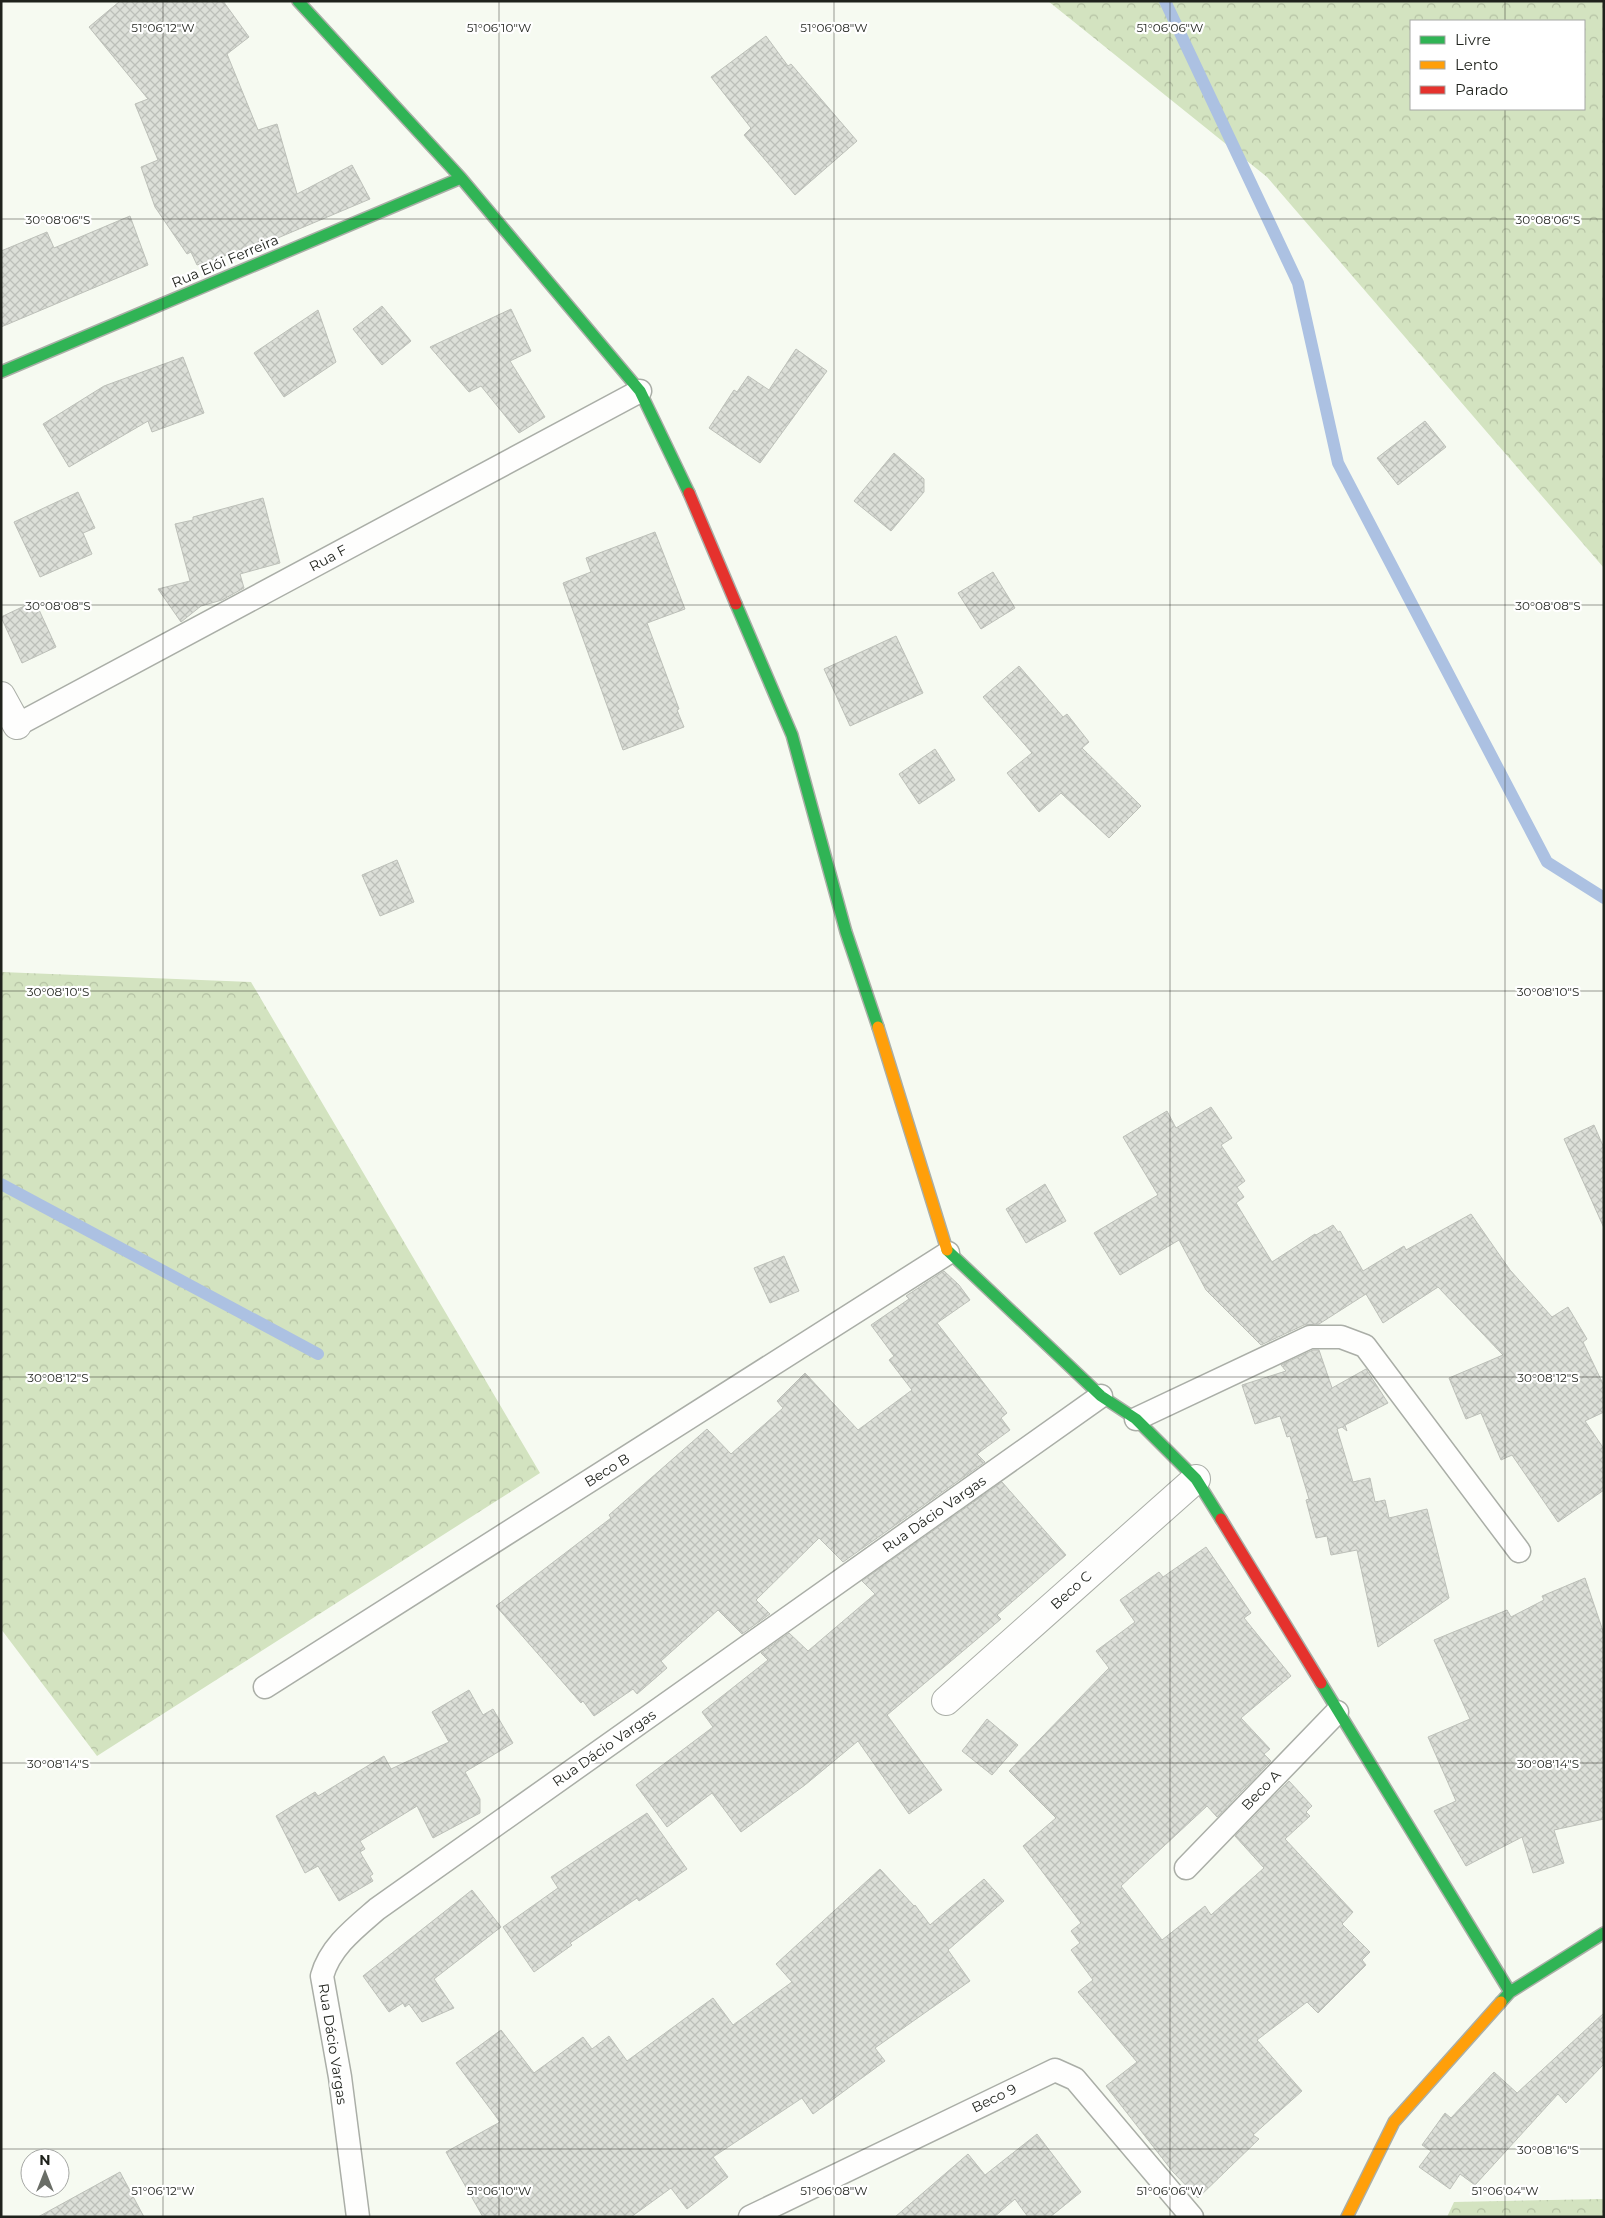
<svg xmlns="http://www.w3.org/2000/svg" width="1605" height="2218" viewBox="0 0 1605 2218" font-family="Montserrat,sans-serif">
<defs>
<pattern id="forest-crowns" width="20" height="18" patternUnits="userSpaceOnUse" patternTransform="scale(1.25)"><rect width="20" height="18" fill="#d3e3c0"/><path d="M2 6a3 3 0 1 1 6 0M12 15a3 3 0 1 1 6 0" fill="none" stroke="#b5c2a4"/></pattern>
<pattern id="building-cross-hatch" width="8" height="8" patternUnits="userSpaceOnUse" patternTransform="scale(1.25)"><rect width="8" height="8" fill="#dcdfd8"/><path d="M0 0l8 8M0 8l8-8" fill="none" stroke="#bcbfb9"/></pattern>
</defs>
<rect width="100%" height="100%" fill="#f6faf1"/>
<path fill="url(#forest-crowns)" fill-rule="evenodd" d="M 1048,1 L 1604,1 L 1604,568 L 1267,177 ZM 1411,21 L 1584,21 L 1584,109 L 1411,109 Z
M 1,972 L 251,982 L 540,1473 L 97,1756 L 1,1629 Z
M 1604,2199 L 1604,2217 L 1447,2217 L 1454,2202 Z"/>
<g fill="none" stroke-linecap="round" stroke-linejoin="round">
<path stroke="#acc1e2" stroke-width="12" d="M 1165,1 L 1298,283 L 1338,463 L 1547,862 L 1604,898
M 1,1184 L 318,1354"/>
</g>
<path fill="url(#building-cross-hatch)" stroke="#bdc0b9" d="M 120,1 L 223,1 L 249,37 L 227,54 L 258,130 L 277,124 L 297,194 L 352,165 L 370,199 L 254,248 L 243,252 L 242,250 L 197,265 L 191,252 L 187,254 L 155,207 L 141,167 L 158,160 L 135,104 L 148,99 L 89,27 Z
M 766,36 L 788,66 L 791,64 L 857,141 L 795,195 L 744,135 L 751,128 L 711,77 Z
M 130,216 L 148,265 L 1,327 L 1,251 L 47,232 L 54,248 Z
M 382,306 L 411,341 L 382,365 L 353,329 Z
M 511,309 L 531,351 L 510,361 L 545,417 L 519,433 L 481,386 L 469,392 L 430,347 Z
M 318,310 L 336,362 L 284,397 L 254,353 Z
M 796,349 L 827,371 L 760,463 L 709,428 L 734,390 L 737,392 L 748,376 L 769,390 Z
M 183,357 L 204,413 L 152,432 L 148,421 L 69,467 L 43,424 L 104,386 Z
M 1425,421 L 1446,447 L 1398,485 L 1377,458 Z
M 894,453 L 924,479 L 924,492 L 891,531 L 854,501 Z
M 78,492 L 95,528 L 83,533 L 92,554 L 40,577 L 14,522 Z
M 263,498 L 280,563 L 240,574 L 244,588 L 222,600 L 201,606 L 181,622 L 158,589 L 190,581 L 175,524 L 193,520 L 193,517 Z
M 655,532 L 685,609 L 647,623 L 679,709 L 677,710 L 684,727 L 623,750 L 563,583 L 591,572 L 586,558 Z
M 993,572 L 1015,608 L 981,629 L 958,593 Z
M 35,601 L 56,647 L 22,663 L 1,617 Z
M 896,636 L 923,693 L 850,726 L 824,669 Z
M 1019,666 L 1063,717 L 1067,714 L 1089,742 L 1082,748 L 1141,806 L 1109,838 L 1061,793 L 1039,812 L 1007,773 L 1032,753 L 983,697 Z
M 935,749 L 955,780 L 919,804 L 899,774 Z
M 397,860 L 414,902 L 380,916 L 362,875 Z
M 1211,1107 L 1232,1138 L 1221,1145 L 1245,1181 L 1237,1187 L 1244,1197 L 1236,1203 L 1272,1262 L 1315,1234 L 1316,1235 L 1333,1225 L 1338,1232 L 1340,1231 L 1363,1271 L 1404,1246 L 1406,1250 L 1471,1214 L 1510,1270 L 1552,1317 L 1568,1307 L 1587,1339 L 1583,1342 L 1604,1386 L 1604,1412 L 1585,1421 L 1604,1449 L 1604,1490 L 1558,1522 L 1512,1455 L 1501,1460 L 1481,1413 L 1466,1419 L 1449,1378 L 1503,1355 L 1438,1287 L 1383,1323 L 1366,1294 L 1319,1324 L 1304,1325 L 1261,1345 L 1206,1290 L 1179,1240 L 1120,1275 L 1094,1233 L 1158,1195 L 1123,1137 L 1167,1111 L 1176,1128 Z
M 1594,1125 L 1604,1148 L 1604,1228 L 1564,1139 Z
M 1045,1184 L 1066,1221 L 1026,1243 L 1006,1209 Z
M 784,1256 L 799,1291 L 770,1303 L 754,1268 Z
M 944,1271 L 959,1285 L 970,1300 L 937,1323 L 1007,1413 L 1001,1418 L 1010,1430 L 977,1454 L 985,1462 L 843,1562 L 819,1538 L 756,1600 L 770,1614 L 742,1634 L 718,1610 L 661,1661 L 667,1668 L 637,1694 L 633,1689 L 594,1716 L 583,1701 L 581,1703 L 496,1606 L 611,1518 L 609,1515 L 707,1429 L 731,1454 L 783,1408 L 777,1401 L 805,1373 L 858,1430 L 912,1390 L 889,1360 L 894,1356 L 871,1325 L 909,1299 L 906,1296 Z
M 1313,1350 L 1319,1350 L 1332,1388 L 1366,1369 L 1388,1403 L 1345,1425 L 1347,1431 L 1342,1427 L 1337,1429 L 1353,1482 L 1370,1478 L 1375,1502 L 1385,1500 L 1389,1518 L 1427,1509 L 1449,1598 L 1378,1647 L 1357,1550 L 1331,1555 L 1327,1536 L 1316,1538 L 1306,1500 L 1309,1499 L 1290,1436 L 1287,1437 L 1280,1416 L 1255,1424 L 1242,1385 L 1286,1371 L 1281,1365 Z
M 1002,1482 L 1066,1555 L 997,1615 L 1001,1619 L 887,1715 L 942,1790 L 909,1814 L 858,1741 L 805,1785 L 741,1832 L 712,1793 L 667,1827 L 636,1785 L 713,1727 L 702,1712 L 768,1660 L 761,1653 L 789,1633 L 808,1651 L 875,1594 L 862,1581 Z
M 1206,1547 L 1251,1613 L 1244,1618 L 1291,1676 L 1241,1718 L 1270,1749 L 1264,1754 L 1271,1761 L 1217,1817 L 1207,1806 L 1121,1886 L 1162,1940 L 1205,1906 L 1211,1915 L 1264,1868 L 1235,1836 L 1289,1781 L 1312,1806 L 1306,1812 L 1310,1816 L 1285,1839 L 1353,1912 L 1342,1924 L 1370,1952 L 1362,1960 L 1366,1965 L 1318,2013 L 1307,2002 L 1257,2040 L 1302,2091 L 1253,2135 L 1259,2139 L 1198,2198 L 1173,2172 L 1106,2086 L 1137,2062 L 1078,1992 L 1093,1980 L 1071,1950 L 1080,1943 L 1071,1931 L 1081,1923 L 1023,1846 L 1056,1818 L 1009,1771 L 1109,1668 L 1096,1651 L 1135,1622 L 1120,1600 L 1159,1572 L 1163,1577 Z
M 1585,1578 L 1604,1634 L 1604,1819 L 1554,1830 L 1564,1863 L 1533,1873 L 1522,1837 L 1466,1866 L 1434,1811 L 1456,1801 L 1428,1737 L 1470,1719 L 1434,1640 L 1507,1610 L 1511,1617 L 1544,1600 L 1542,1596 Z
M 469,1690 L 483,1715 L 493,1709 L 513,1743 L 465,1772 L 480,1799 L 480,1813 L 433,1838 L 417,1806 L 360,1841 L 365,1849 L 360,1852 L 373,1874 L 370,1876 L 373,1881 L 339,1901 L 318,1866 L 305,1873 L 276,1816 L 315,1792 L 318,1796 L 384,1756 L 391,1769 L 449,1742 L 432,1712 Z
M 987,1719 L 1018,1745 L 992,1775 L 962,1751 Z
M 647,1813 L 687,1869 L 639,1901 L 637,1898 L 570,1943 L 572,1945 L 534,1972 L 503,1927 L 558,1888 L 551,1877 Z
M 880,1869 L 914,1906 L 915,1905 L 930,1925 L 984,1879 L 1004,1901 L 948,1950 L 970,1981 L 875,2048 L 885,2061 L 813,2114 L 802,2098 L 713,2157 L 728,2177 L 687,2209 L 671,2188 L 631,2217 L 483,2217 L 446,2152 L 500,2122 L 456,2063 L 501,2030 L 534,2073 L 583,2037 L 592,2049 L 609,2036 L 627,2061 L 713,1998 L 733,2025 L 792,1982 L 776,1964 Z
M 472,1890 L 501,1927 L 434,1979 L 454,2008 L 422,2022 L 409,2004 L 405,2007 L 403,2003 L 389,2012 L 363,1976 Z
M 1604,2013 L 1604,2064 L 1566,2103 L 1558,2094 L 1475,2185 L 1460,2174 L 1450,2189 L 1419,2167 L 1431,2151 L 1422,2145 L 1445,2113 L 1451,2118 L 1494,2072 L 1517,2093 Z
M 1037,2134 L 1081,2192 L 1050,2217 L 1028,2217 L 1015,2199 L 994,2217 L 895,2217 L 968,2154 L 985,2175 Z
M 120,2172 L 144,2217 L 38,2217 Z"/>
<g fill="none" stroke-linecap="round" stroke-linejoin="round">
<defs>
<path id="lane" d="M 17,725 L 640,391
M 1136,1419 L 1310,1337 L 1341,1337 L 1365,1346 L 1519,1551
M 265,1687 L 948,1253
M 1186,1868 L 1337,1712
M 358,2217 L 340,2077 L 322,1976 C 330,1947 355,1928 377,1909 L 1101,1396
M 750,2217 L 1055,2070 L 1075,2079 L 1192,2217"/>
<path id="street" d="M 1,696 L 17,725
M 946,1701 L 1196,1479"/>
<path id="fast" d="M 298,1 L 461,178 L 640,391 L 689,493
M 1,372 L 461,178
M 736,604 L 792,735 L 846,932 L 878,1027
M 947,1250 L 1101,1396 L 1136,1419 L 1196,1479 L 1221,1519
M 1321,1683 L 1510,1992
M 1501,2002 L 1510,1992 L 1604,1933"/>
<path id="slow" d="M 878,1027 L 947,1250
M 1347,2217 L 1394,2122 L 1501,2002"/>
<path id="jam" d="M 689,493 L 736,604
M 1221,1519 L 1321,1683"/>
</defs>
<use href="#lane" stroke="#aaaea7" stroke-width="25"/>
<use href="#street" stroke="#aaaea7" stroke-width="30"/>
<use href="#fast" stroke="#aaaea7" stroke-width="14"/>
<use href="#slow" stroke="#aaaea7" stroke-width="14"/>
<use href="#jam" stroke="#aaaea7" stroke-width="14"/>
<use href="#lane" stroke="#fefefd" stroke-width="22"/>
<use href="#street" stroke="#fefefd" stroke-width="28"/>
<use href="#fast" stroke="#30b455" stroke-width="11"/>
<use href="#slow" stroke="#ff9f0a" stroke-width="11"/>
<use href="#jam" stroke="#e5322d" stroke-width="11"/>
</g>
<path fill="none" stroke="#1f221c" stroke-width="1" stroke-opacity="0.45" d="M 163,1 L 163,2217M 499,1 L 499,2217M 834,1 L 834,2217M 1170,1 L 1170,2217M 1505,1 L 1505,21M 1505,109 L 1505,2217M 1,219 L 1604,219M 1,605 L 1604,605M 1,991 L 1604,991M 1,1377 L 1604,1377M 1,1763 L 1604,1763M 1,2149 L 1604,2149"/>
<g text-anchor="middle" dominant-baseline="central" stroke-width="4.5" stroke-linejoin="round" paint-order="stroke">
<g font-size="14" fill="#1f221c" stroke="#fff">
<text transform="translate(225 261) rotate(-23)">Rua Elói Ferreira</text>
<text transform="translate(328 558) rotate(-28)">Rua F</text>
<text transform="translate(607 1470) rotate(-32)">Beco B</text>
<text transform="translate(934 1514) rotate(-35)">Rua Dácio Vargas</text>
<text transform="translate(1071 1590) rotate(-42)">Beco C</text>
<text transform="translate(604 1748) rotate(-35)">Rua Dácio Vargas</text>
<text transform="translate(1261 1790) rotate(-46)">Beco A</text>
<text transform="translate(333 2044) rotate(81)">Rua Dácio Vargas</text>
<text transform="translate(994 2098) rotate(-26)">Beco 9</text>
</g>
</g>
<g font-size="12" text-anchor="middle" fill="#1f221c" stroke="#fff" stroke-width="4.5" stroke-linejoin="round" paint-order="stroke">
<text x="163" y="32">51°06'12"W</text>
<text x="499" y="32">51°06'10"W</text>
<text x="834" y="32">51°06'08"W</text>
<text x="1170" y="32">51°06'06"W</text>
<text x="58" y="224">30°08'06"S</text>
<text x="1548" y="224">30°08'06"S</text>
<text x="58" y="610">30°08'08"S</text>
<text x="1548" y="610">30°08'08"S</text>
<text x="58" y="996">30°08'10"S</text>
<text x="1548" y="996">30°08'10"S</text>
<text x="58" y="1382">30°08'12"S</text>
<text x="1548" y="1382">30°08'12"S</text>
<text x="58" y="1768">30°08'14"S</text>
<text x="1548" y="1768">30°08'14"S</text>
<text x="1548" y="2154">30°08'16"S</text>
<text x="163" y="2195">51°06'12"W</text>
<text x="499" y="2195">51°06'10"W</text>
<text x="834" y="2195">51°06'08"W</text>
<text x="1170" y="2195">51°06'06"W</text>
<text x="1505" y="2195">51°06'04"W</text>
</g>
<rect width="1605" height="2218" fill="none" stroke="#1f221c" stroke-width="5"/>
<rect x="1410" y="20" width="175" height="90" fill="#ffffff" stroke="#a5a7a4"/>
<rect x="1420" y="36" width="25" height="8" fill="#30b455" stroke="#a5a7a4"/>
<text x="1455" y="45" font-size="15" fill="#1f221c">Livre</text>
<rect x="1420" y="61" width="25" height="8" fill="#ff9f0a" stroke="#a5a7a4"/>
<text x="1455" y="70" font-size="15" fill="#1f221c">Lento</text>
<rect x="1420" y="86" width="25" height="8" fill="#e5322d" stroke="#a5a7a4"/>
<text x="1455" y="95" font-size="15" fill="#1f221c">Parado</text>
<g transform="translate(45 2173)"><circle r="24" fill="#ffffff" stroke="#a5a7a4"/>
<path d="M0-4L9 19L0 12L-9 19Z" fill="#6a6e67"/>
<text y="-8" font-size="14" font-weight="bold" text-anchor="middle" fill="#1f221c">N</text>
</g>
</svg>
